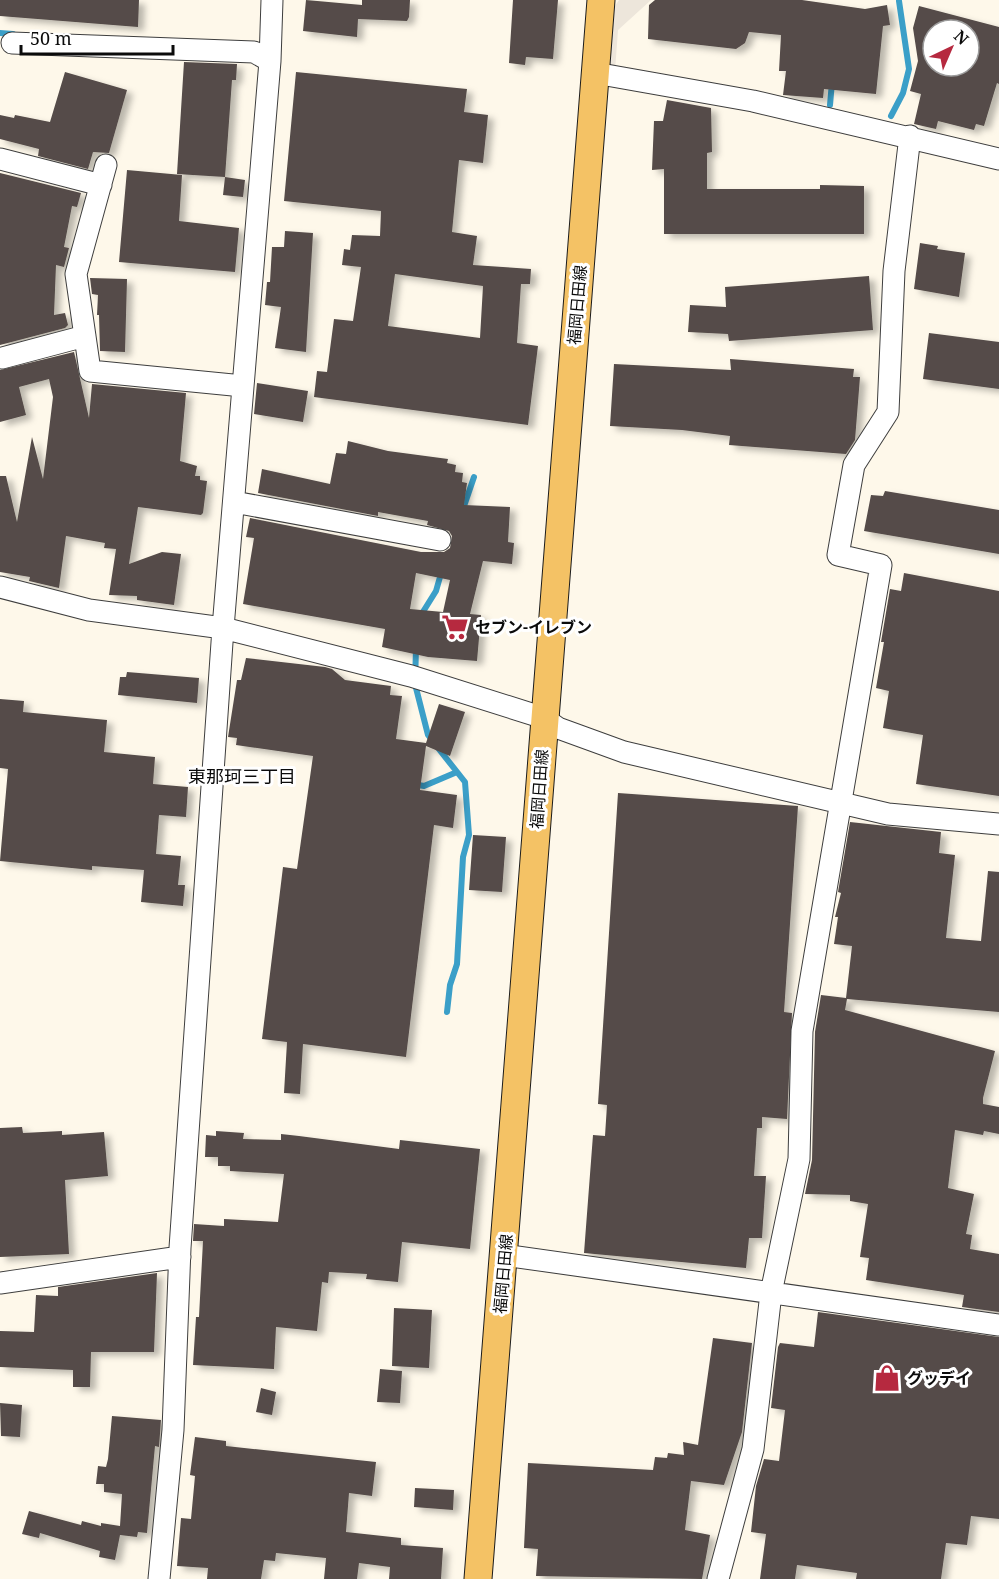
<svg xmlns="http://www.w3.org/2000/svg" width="999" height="1579" viewBox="0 0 999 1579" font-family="'Noto Serif','Noto Sans JP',serif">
<defs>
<filter id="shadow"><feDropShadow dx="6" dy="4" stdDeviation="3" flood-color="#0004"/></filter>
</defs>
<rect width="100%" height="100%" fill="#fef8ea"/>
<path fill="#ede6db" d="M 619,0 L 651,0 L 618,30 L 615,71 L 609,70 L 615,6 Z"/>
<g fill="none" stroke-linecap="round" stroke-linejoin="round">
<path stroke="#3b9fc8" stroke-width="6" d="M 0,33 L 13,34
M 830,105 L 832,82
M 891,116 L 903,93 L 909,69 L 899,1
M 462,512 L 474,477
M 421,615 L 436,591 L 442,570
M 416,648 L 415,684 L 428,735 L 432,740
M 438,748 L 465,782 L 469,835 L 463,857 L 457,964 L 450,985 L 447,1012
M 413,784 L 424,786 L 457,772"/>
</g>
<path fill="#544b48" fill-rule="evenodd" filter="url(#shadow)" d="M 0,0 L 139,0 L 138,27 L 0,16 Z
M 306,0 L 362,5 L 362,0 L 410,0 L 409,17 L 407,21 L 358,19 L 357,37 L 303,31 Z
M 513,0 L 558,0 L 553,59 L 526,57 L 525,65 L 509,63 Z
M 655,0 L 802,0 L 865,9 L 887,5 L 890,25 L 883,26 L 876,94 L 824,89 L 823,98 L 783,95 L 786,71 L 779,71 L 781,35 L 749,32 L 745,43 L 736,49 L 648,39 L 649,5 Z
M 919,6 L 999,27 L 999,84 L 997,83 L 984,126 L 976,124 L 974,130 L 938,121 L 936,129 L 914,124 L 921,94 L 910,91 L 918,61 L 913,28 ZM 933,30 L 969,30 L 969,66 L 933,66 Z
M 184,62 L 237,64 L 236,80 L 232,80 L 225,177 L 245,180 L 243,197 L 223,195 L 225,177 L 177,174 Z
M 65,72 L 127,90 L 109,153 L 93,152 L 88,169 L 38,156 L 39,149 L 0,139 L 0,115 L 14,118 L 15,115 L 50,122 Z
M 296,72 L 467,89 L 464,112 L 488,115 L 483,163 L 459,160 L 452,232 L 477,236 L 473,265 L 531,269 L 530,284 L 521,284 L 517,343 L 538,346 L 528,425 L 314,397 L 317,371 L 327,372 L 334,319 L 353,321 L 361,267 L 342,265 L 344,249 L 350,250 L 352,235 L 380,236 L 381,211 L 284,201 ZM 395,274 L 483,286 L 480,338 L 388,326 Z
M 667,100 L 711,108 L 712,152 L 707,153 L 707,189 L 820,189 L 820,185 L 864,186 L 864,234 L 664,234 L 664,169 L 652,170 L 654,121 L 663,121 Z
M 127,170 L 182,175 L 179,221 L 239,228 L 235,272 L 119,262 Z
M 0,173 L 81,193 L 77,207 L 72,206 L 64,247 L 69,248 L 64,267 L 56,265 L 54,315 L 65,313 L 68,325 L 65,328 L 0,345 Z
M 285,231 L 313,233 L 306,352 L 275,348 L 281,307 L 265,305 L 267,282 L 270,282 L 272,247 L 284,247 Z
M 920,243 L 938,246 L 937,249 L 965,253 L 959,297 L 914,289 Z
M 869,276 L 873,330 L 729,341 L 728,334 L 688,332 L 690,305 L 726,307 L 725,287 Z
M 90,278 L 127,279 L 125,352 L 100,351 L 99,315 L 97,315 L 98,295 L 92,294 Z
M 929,333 L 999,342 L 999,389 L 923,379 Z
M 74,352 L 89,418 L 92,384 L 186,393 L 180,461 L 197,466 L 195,476 L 200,476 L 200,480 L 207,481 L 203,513 L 201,515 L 138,507 L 129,564 L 162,552 L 181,554 L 174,605 L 137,600 L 137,596 L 109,595 L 116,549 L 104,548 L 105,543 L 66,536 L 59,588 L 29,581 L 30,577 L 0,572 L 0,476 L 6,476 L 17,522 L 32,437 L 43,479 L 53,397 L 49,379 L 19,387 L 26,415 L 0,422 L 0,370 Z
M 730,359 L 854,369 L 853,377 L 860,377 L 855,440 L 846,454 L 729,445 L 730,436 L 682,430 L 610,426 L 614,364 L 731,370 Z
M 257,383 L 308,391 L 303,422 L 254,414 Z
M 348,441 L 388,451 L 448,459 L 447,463 L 456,465 L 455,472 L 463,473 L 462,482 L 467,483 L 464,505 L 510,507 L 508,542 L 514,543 L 512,564 L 483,561 L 470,614 L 481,615 L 477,661 L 428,657 L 382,647 L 385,629 L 243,604 L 254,538 L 246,537 L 250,518 L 421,552 L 444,552 L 450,548 L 452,536 L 449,531 L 427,525 L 428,521 L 378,512 L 378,516 L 258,493 L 262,469 L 330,484 L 336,453 L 346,454 ZM 416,573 L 450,580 L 443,612 L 410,609 Z
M 885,491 L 999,510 L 999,554 L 864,531 L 871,495 L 883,496 Z
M 904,573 L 999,591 L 999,796 L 916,784 L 923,735 L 883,728 L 889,691 L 876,688 L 884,642 L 881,642 L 890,589 L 901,591 Z
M 246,658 L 325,667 L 332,669 L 345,680 L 391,686 L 390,695 L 402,696 L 396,739 L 426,743 L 439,704 L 465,712 L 450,756 L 426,746 L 420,790 L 457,795 L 453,828 L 434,825 L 406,1057 L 303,1044 L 300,1094 L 284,1093 L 287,1042 L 262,1039 L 283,867 L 297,869 L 313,756 L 236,745 L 237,738 L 228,737 L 237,680 L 241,680 Z
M 127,672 L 199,678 L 197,703 L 118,695 L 120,677 L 126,677 Z
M 0,699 L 24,701 L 23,712 L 107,720 L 104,752 L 155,757 L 153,784 L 188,787 L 186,817 L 159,815 L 156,854 L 181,856 L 178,885 L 185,885 L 183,906 L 141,902 L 144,870 L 92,866 L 92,870 L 0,861 L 8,769 L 0,768 Z
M 618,793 L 798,806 L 784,1012 L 792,1013 L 787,1119 L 762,1117 L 762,1128 L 757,1128 L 754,1176 L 766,1176 L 762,1238 L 749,1238 L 746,1268 L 584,1253 L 593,1135 L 605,1136 L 607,1105 L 598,1104 Z
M 850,822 L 941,832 L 939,853 L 955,855 L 946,938 L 981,941 L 988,871 L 999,872 L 999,1012 L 847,999 L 845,1010 L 995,1051 L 983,1098 L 983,1104 L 999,1107 L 999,1134 L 984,1131 L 983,1135 L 955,1130 L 948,1188 L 974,1194 L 966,1234 L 972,1235 L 970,1249 L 999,1254 L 999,1312 L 962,1307 L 964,1295 L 866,1280 L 869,1258 L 860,1257 L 868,1204 L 850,1201 L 850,1195 L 805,1194 L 812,1160 L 815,1032 L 821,995 L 846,998 L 852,946 L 834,944 L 838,917 L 835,917 L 841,893 L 838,892 Z
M 473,835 L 506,837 L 502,892 L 469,890 Z
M 22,1127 L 23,1133 L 62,1131 L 62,1135 L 104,1132 L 108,1176 L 65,1180 L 69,1254 L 0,1257 L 0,1128 Z
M 216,1131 L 244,1133 L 243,1139 L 281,1140 L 281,1134 L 299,1136 L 399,1149 L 400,1140 L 480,1149 L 470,1249 L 402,1242 L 398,1282 L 366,1279 L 367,1274 L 329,1272 L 328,1283 L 322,1282 L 317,1331 L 276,1327 L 274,1369 L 193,1365 L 196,1317 L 199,1317 L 203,1241 L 193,1241 L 194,1224 L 224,1226 L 224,1219 L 278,1222 L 284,1174 L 230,1171 L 230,1166 L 218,1166 L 218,1157 L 205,1157 L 206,1135 L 216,1136 Z
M 157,1273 L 154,1352 L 91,1352 L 90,1387 L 73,1387 L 73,1370 L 0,1367 L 0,1331 L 34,1332 L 36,1295 L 58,1296 L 58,1287 Z
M 394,1308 L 432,1310 L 429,1368 L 392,1366 Z
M 818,1312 L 999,1337 L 999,1519 L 971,1516 L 967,1545 L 946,1543 L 941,1579 L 856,1579 L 857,1573 L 797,1565 L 795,1579 L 760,1579 L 766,1534 L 751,1532 L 756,1486 L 764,1459 L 779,1461 L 785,1410 L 771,1408 L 778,1347 L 780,1343 L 814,1347 Z
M 713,1338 L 752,1343 L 742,1432 L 724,1485 L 691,1481 L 685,1530 L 710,1535 L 702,1579 L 536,1576 L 538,1549 L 524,1548 L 528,1463 L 653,1470 L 655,1457 L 667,1458 L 668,1453 L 684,1455 L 683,1442 L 698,1445 Z
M 380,1369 L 402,1371 L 400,1403 L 377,1402 Z
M 261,1388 L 276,1392 L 272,1415 L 256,1412 Z
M 0,1403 L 22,1405 L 20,1437 L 1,1436 Z
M 112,1416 L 161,1420 L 159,1447 L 155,1446 L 147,1533 L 138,1532 L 137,1537 L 120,1535 L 115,1560 L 99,1557 L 100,1551 L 40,1533 L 39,1538 L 22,1534 L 29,1511 L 81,1525 L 82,1521 L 101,1526 L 101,1523 L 120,1526 L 122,1494 L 104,1492 L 104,1484 L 96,1484 L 98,1466 L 106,1467 L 108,1459 Z
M 195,1437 L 226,1441 L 226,1446 L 376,1462 L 372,1496 L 349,1493 L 346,1532 L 401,1538 L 401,1545 L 443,1548 L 441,1579 L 389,1579 L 390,1567 L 359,1563 L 357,1579 L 324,1579 L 326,1558 L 276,1553 L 275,1561 L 264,1560 L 261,1579 L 207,1579 L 208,1568 L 177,1566 L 181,1518 L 191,1519 L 195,1476 L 190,1475 Z
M 415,1488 L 454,1490 L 453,1510 L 414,1507 Z"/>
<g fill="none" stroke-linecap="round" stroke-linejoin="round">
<defs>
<path id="minor" d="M 12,43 L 254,52 L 270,61
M 595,73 L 753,101 L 999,159
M 0,159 L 101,185
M 106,165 L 76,274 L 90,371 L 243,386
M 2,358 L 85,336
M 234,502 L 440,540
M 0,587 L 89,610 L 223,628 L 411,676 L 544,718 L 558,728 L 624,752 L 888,814 L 999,824
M 504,1255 L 999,1325
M 0,1283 L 180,1257
M 159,1579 L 173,1430 L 180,1248 L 223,628 L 270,61 L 272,0
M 718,1579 L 753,1449 L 771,1293 L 799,1159 L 802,1031 L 881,565 L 838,555 L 854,465 L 888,412 L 894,271 L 910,136"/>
<path id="major" d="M 478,1579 L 601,0"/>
</defs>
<use href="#minor" stroke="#3e3e3e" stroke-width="23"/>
<use href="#major" stroke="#1c1c1c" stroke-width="29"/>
<use href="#minor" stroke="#fff" stroke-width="21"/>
<use href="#major" stroke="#f4c265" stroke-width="27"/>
</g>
<defs>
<symbol id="supermarket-bare" viewBox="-9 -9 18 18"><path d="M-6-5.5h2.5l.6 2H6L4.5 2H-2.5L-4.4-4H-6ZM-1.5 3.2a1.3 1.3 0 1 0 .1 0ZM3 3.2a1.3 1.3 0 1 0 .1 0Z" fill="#b6293f" stroke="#fff" stroke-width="2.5" paint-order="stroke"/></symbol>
<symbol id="shop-bare" viewBox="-9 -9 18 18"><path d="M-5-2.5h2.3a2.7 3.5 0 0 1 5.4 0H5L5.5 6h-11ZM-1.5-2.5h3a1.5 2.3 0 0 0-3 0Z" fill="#b6293f" stroke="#fff" stroke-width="2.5" paint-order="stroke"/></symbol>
</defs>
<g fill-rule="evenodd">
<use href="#supermarket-bare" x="436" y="608" width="38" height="38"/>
<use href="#shop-bare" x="868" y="1359" width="38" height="38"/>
</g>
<g text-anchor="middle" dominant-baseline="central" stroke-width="6" stroke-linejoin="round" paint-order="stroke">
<g font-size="16" fill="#0b0b0b" stroke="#fff">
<text transform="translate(577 305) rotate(-85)">福岡日田線</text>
<text transform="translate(539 789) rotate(-86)">福岡日田線</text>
<text transform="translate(503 1274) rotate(-85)">福岡日田線</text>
</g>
<g font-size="16" font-weight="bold" fill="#0b0b0b" stroke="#fff" text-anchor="start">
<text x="475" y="627">セブン-イレブン</text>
<text x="907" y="1378">グッデイ</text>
</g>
<g font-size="18" fill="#0b0b0b" stroke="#fff">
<text x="242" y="776">東那珂三丁目</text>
</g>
</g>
<g transform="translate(951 48) rotate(44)"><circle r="28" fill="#ffffff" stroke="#9d9d9d" stroke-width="1.5"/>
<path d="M0-4.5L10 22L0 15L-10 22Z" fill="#b6293f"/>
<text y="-9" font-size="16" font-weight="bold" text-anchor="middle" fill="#0b0b0b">N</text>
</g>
<path d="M21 45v9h152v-9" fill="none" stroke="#0b0b0b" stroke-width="3"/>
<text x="30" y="45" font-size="18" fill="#0b0b0b" stroke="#ffffff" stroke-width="4.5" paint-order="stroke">50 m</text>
</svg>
